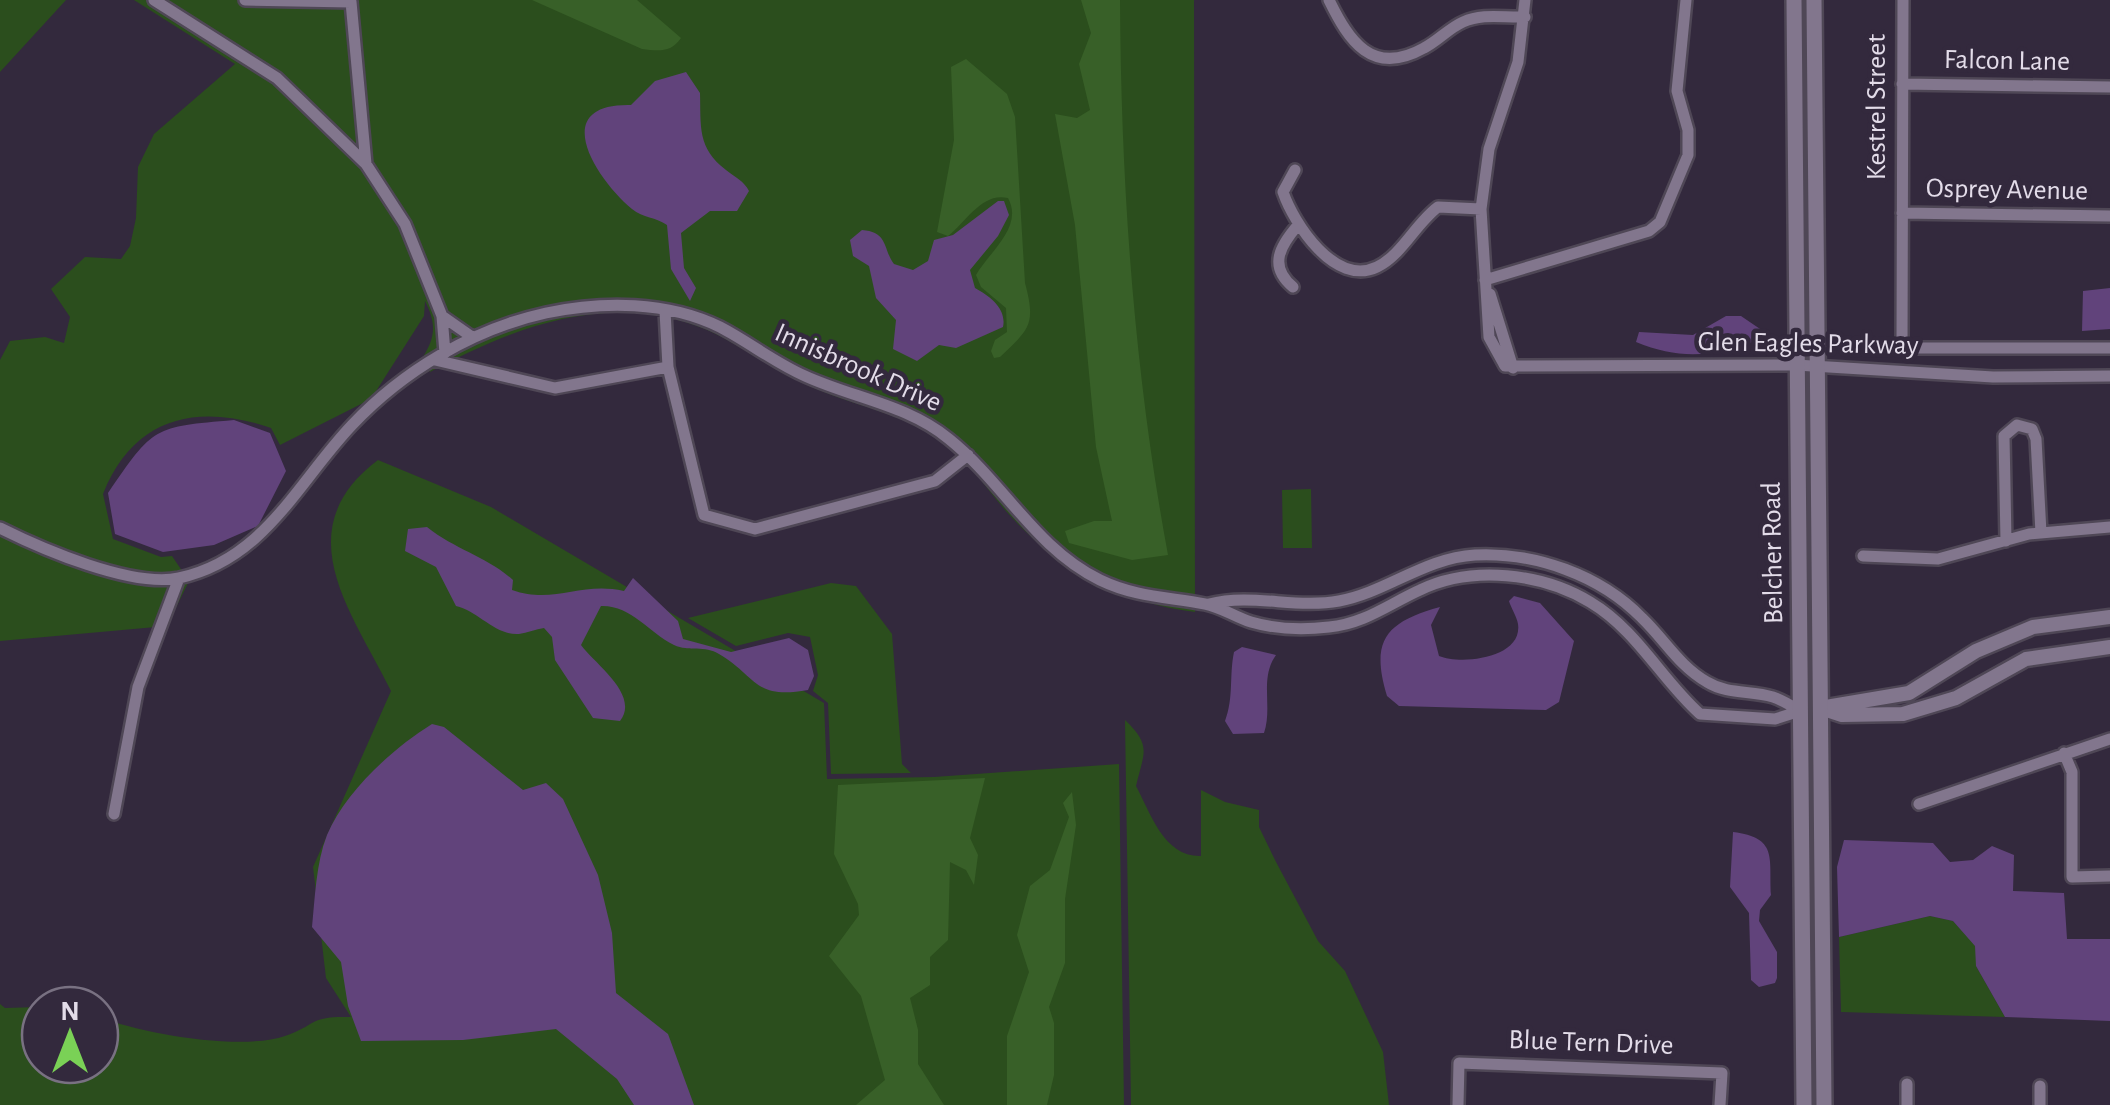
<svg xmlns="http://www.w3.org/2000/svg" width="2110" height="1105" viewBox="0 0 2110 1105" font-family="'Alegreya Sans',sans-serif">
<rect width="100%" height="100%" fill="#33293d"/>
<path fill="#2b4e1d" d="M 0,0 L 66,0 L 0,72 Z
M 134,0 L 1194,0 L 1195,612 C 1119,602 1057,569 1006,511 C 986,488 969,461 944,443 C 902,412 852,406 805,384 C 770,369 740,344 705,329 C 609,290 516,326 430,372 L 423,357 C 436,336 436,323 425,301 L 424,316 L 371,399 L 280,445 L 271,428 C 198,403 134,416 103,494 L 113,539 L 161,557 L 172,556 L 189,581 L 167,626 L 0,641 L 0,360 L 10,341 L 45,337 L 64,343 L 70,317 L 51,289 L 85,257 L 121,259 L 130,246 L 136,218 L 138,167 L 154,134 L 235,64 Z
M 378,460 L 491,507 L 824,703 L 827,779 L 934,777 L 1119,764 L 1124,1105 L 0,1105 L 0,1004 L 5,1008 L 40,1007 L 40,1065 L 100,1065 L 100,1017 C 142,1034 242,1051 285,1036 C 319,1024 308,1016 351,1017 L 326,978 L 313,867 L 391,691 C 352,612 285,530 378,460 Z
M 1311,489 L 1312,548 L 1283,548 L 1282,490 Z
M 831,583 L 856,586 L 892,634 L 902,764 L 911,773 L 831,774 L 828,703 L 813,691 L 818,675 L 810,637 L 788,633 L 736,646 L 688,618 Z
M 1125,720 C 1152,746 1144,752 1136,786 C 1151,814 1164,857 1201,856 L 1201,790 L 1225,802 L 1259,810 L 1259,827 L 1275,860 L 1318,941 L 1345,971 L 1383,1052 L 1389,1105 L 1131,1105 Z
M 1930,916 L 1953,921 L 1976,946 L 1976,966 L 2005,1017 L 1841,1012 L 1839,937 Z"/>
<path fill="#386028" d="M 532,0 L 637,0 L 681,38 C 671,53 658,51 642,49 Z
M 1081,0 L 1120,0 C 1121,186 1134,372 1168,555 L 1132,560 L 1069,543 L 1065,531 L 1094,521 L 1112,521 L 1096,447 L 1075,225 L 1055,114 L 1077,118 L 1090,110 L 1079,64 L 1091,33 Z
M 966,59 L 1007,94 L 1015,117 L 1025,283 C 1036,324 1030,329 1000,357 L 994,358 L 991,351 L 995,340 L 1007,332 L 1006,308 L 981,287 L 976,275 C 989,252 1024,227 1008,198 C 982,192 967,221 948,236 L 937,232 L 954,140 L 951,67 Z
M 985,778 L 970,838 L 978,855 L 974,885 L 966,870 L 950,862 L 948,940 L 930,957 L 930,985 L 910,998 L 918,1030 L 918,1064 L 944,1105 L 856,1105 L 885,1080 L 861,996 L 829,956 L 859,915 L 858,904 L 834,854 L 838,785 Z
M 1072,792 L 1076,825 L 1065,899 L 1065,963 L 1049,1007 L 1054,1023 L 1054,1075 L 1047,1105 L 1007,1105 L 1007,1036 L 1029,972 L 1017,935 L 1030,886 L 1050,870 L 1069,817 L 1063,803 Z"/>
<path fill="#61437b" d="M 686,72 L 700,93 C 701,126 697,148 726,170 C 736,178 744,181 749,191 L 737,211 L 710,211 L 681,233 L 684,268 L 696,288 L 690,301 L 671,269 L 667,225 C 656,217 643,218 632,209 C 596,179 547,103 631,105 L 655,81 Z
M 998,201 L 1004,201 L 1009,215 L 998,236 L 970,270 L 975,288 C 990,296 1007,309 1003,327 L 956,348 L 939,345 L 917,361 L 893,349 L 896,320 L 876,298 L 869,266 L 853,256 L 850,240 L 862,230 C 889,232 883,250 894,264 L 913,270 L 928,261 L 934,240 L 953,235 Z
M 2110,288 L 2110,329 L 2082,331 L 2083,291 Z
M 1726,316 L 1741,316 L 1763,331 L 1758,340 C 1714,357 1680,360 1636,342 L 1639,332 L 1693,335 Z
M 234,420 L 270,433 L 286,471 L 258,526 L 214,545 L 163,552 L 115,534 L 108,493 C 154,426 153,427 234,420 Z
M 427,527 C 456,550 486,556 513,580 L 512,590 C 555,605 580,581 624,591 L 633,578 L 678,621 L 683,639 L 731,652 L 789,638 L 808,650 L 814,676 L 808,690 C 753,700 757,676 719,654 C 705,645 689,652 674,645 C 648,632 631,605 601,606 L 581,645 C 596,665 640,695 620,721 L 593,718 L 555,660 L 552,637 L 544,628 C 536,629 527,633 519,634 C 496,636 478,611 456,606 L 436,567 L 405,551 L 408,529 Z
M 1514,596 L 1540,603 L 1574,641 L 1559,702 L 1546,710 L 1399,706 L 1387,696 C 1370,640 1386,622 1440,607 L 1431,625 L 1439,656 C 1460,665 1523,659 1518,624 C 1517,617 1511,608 1509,601 Z
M 1242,647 L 1276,655 C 1259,679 1273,706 1264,733 L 1233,734 L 1225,721 C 1234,697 1229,676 1234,652 Z
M 432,724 L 444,727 L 523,790 L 546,783 L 563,799 L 598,875 L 612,933 L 616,993 L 668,1034 L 694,1105 L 634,1105 L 617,1079 L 556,1029 L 463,1040 L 361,1041 L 348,1006 L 341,962 L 312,927 C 315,898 316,863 327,835 C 346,791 392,749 432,724 Z
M 1733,832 C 1778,838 1769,857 1771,895 L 1760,910 L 1759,921 L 1777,952 L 1777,978 L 1775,983 L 1759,987 L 1751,980 L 1749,913 L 1730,887 Z
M 1844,840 L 1933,843 L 1950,862 L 1973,860 L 1992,846 L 2014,855 L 2013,891 L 2064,893 L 2067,939 L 2110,939 L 2110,1021 L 2005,1017 L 1976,966 L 1975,946 L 1953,921 L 1930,916 L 1839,937 L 1837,867 Z"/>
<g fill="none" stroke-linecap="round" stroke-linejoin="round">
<defs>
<path id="minor" d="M 154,0 L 277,78 L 366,164 L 405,224 L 442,316 L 445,353
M 245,0 L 351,2 L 366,164
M 1329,0 C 1349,41 1372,77 1424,48 C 1438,41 1449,28 1463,22 C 1483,13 1504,18 1525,17
M 1525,0 L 1518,62 L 1489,149 L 1481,209 L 1489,337 L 1505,366 L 1796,365 L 1993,377 L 2110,376
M 1903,0 L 1902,348 L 2110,348
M 1902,84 L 2110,87
M 1295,170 L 1283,192 C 1294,224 1335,287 1377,267 C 1402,255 1416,223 1438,207 L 1481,209
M 1902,213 L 2110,216
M 1485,280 L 1649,231 L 1660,222 L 1688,155 L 1688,130 L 1677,91 L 1686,0
M 1293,287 C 1268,266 1280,246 1298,225
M 1490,294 L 1513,368
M 665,311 L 668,367
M 442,316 L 472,337
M 435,360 L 555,388 L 668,367 L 704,515 L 755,529 L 935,481 L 968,455
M 0,528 C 42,549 132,588 179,578 C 265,559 297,483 352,425 C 403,371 473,329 546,313 C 603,301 667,301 720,327 C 749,342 775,363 805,376 C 853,398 908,405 949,439 C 1004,483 1035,548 1100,580 C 1135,597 1168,597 1205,604 C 1221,607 1235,617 1251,622 C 1275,629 1304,630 1329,627 C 1364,624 1389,604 1420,590 C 1472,565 1542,573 1590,602 C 1637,630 1661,679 1700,714 L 1775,719 L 1800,711
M 2006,541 L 2004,436 L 2017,425 L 2032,429 L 2036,439 L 2041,533
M 1863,556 L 1938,559 L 2029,534 L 2110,527
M 1209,604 C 1252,593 1296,609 1339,601 C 1387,592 1424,558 1475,555 C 1535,552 1600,575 1642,618 C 1665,640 1679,666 1707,682 C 1728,695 1751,690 1773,697 C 1782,700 1792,706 1800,711
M 2064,753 L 2072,772 L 2072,877 L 2110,876
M 1919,804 L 2110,739
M 114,814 L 138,687 L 179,578
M 1907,1084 L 1907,1105
M 2040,1086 L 2040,1105
M 1458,1105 L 1459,1063 L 1722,1073 L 1720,1105"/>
<path id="tertiary" d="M 1820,708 L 1909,693 L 1976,651 L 2033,627 L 2110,617
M 1821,708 L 1842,715 L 1903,714 L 1956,698 L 2026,659 L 2110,647"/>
<path id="secondary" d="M 1794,0 L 1804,1105
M 1814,0 L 1824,1105"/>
</defs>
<use href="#minor" stroke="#4f4756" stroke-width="16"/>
<use href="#tertiary" stroke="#4f4756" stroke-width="19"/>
<use href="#secondary" stroke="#4f4756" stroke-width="20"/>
<use href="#minor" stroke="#82768d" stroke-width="11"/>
<use href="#tertiary" stroke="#82768d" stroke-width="14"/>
<use href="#secondary" stroke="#82768d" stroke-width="15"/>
</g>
<g text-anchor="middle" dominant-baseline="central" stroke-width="9" stroke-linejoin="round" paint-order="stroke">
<g font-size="28" fill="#e3dce9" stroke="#33293d">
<text transform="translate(2007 61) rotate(1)">Falcon Lane</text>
<text transform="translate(1877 107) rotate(-90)">Kestrel Street</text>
<text transform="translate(2007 190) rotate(1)">Osprey Avenue</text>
<text transform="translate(1808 344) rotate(1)">Glen Eagles Parkway</text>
<text transform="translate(858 368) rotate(24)">Innisbrook Drive</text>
<text transform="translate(1773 553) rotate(-91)">Belcher Road</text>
<text transform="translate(1591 1043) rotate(2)">Blue Tern Drive</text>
</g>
</g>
<g transform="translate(70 1035)"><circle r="48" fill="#33293d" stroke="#797182" stroke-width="2.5"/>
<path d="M0-8L18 38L0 25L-18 38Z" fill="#7ad156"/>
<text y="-15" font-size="28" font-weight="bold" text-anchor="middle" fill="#e3dce9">N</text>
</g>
</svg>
